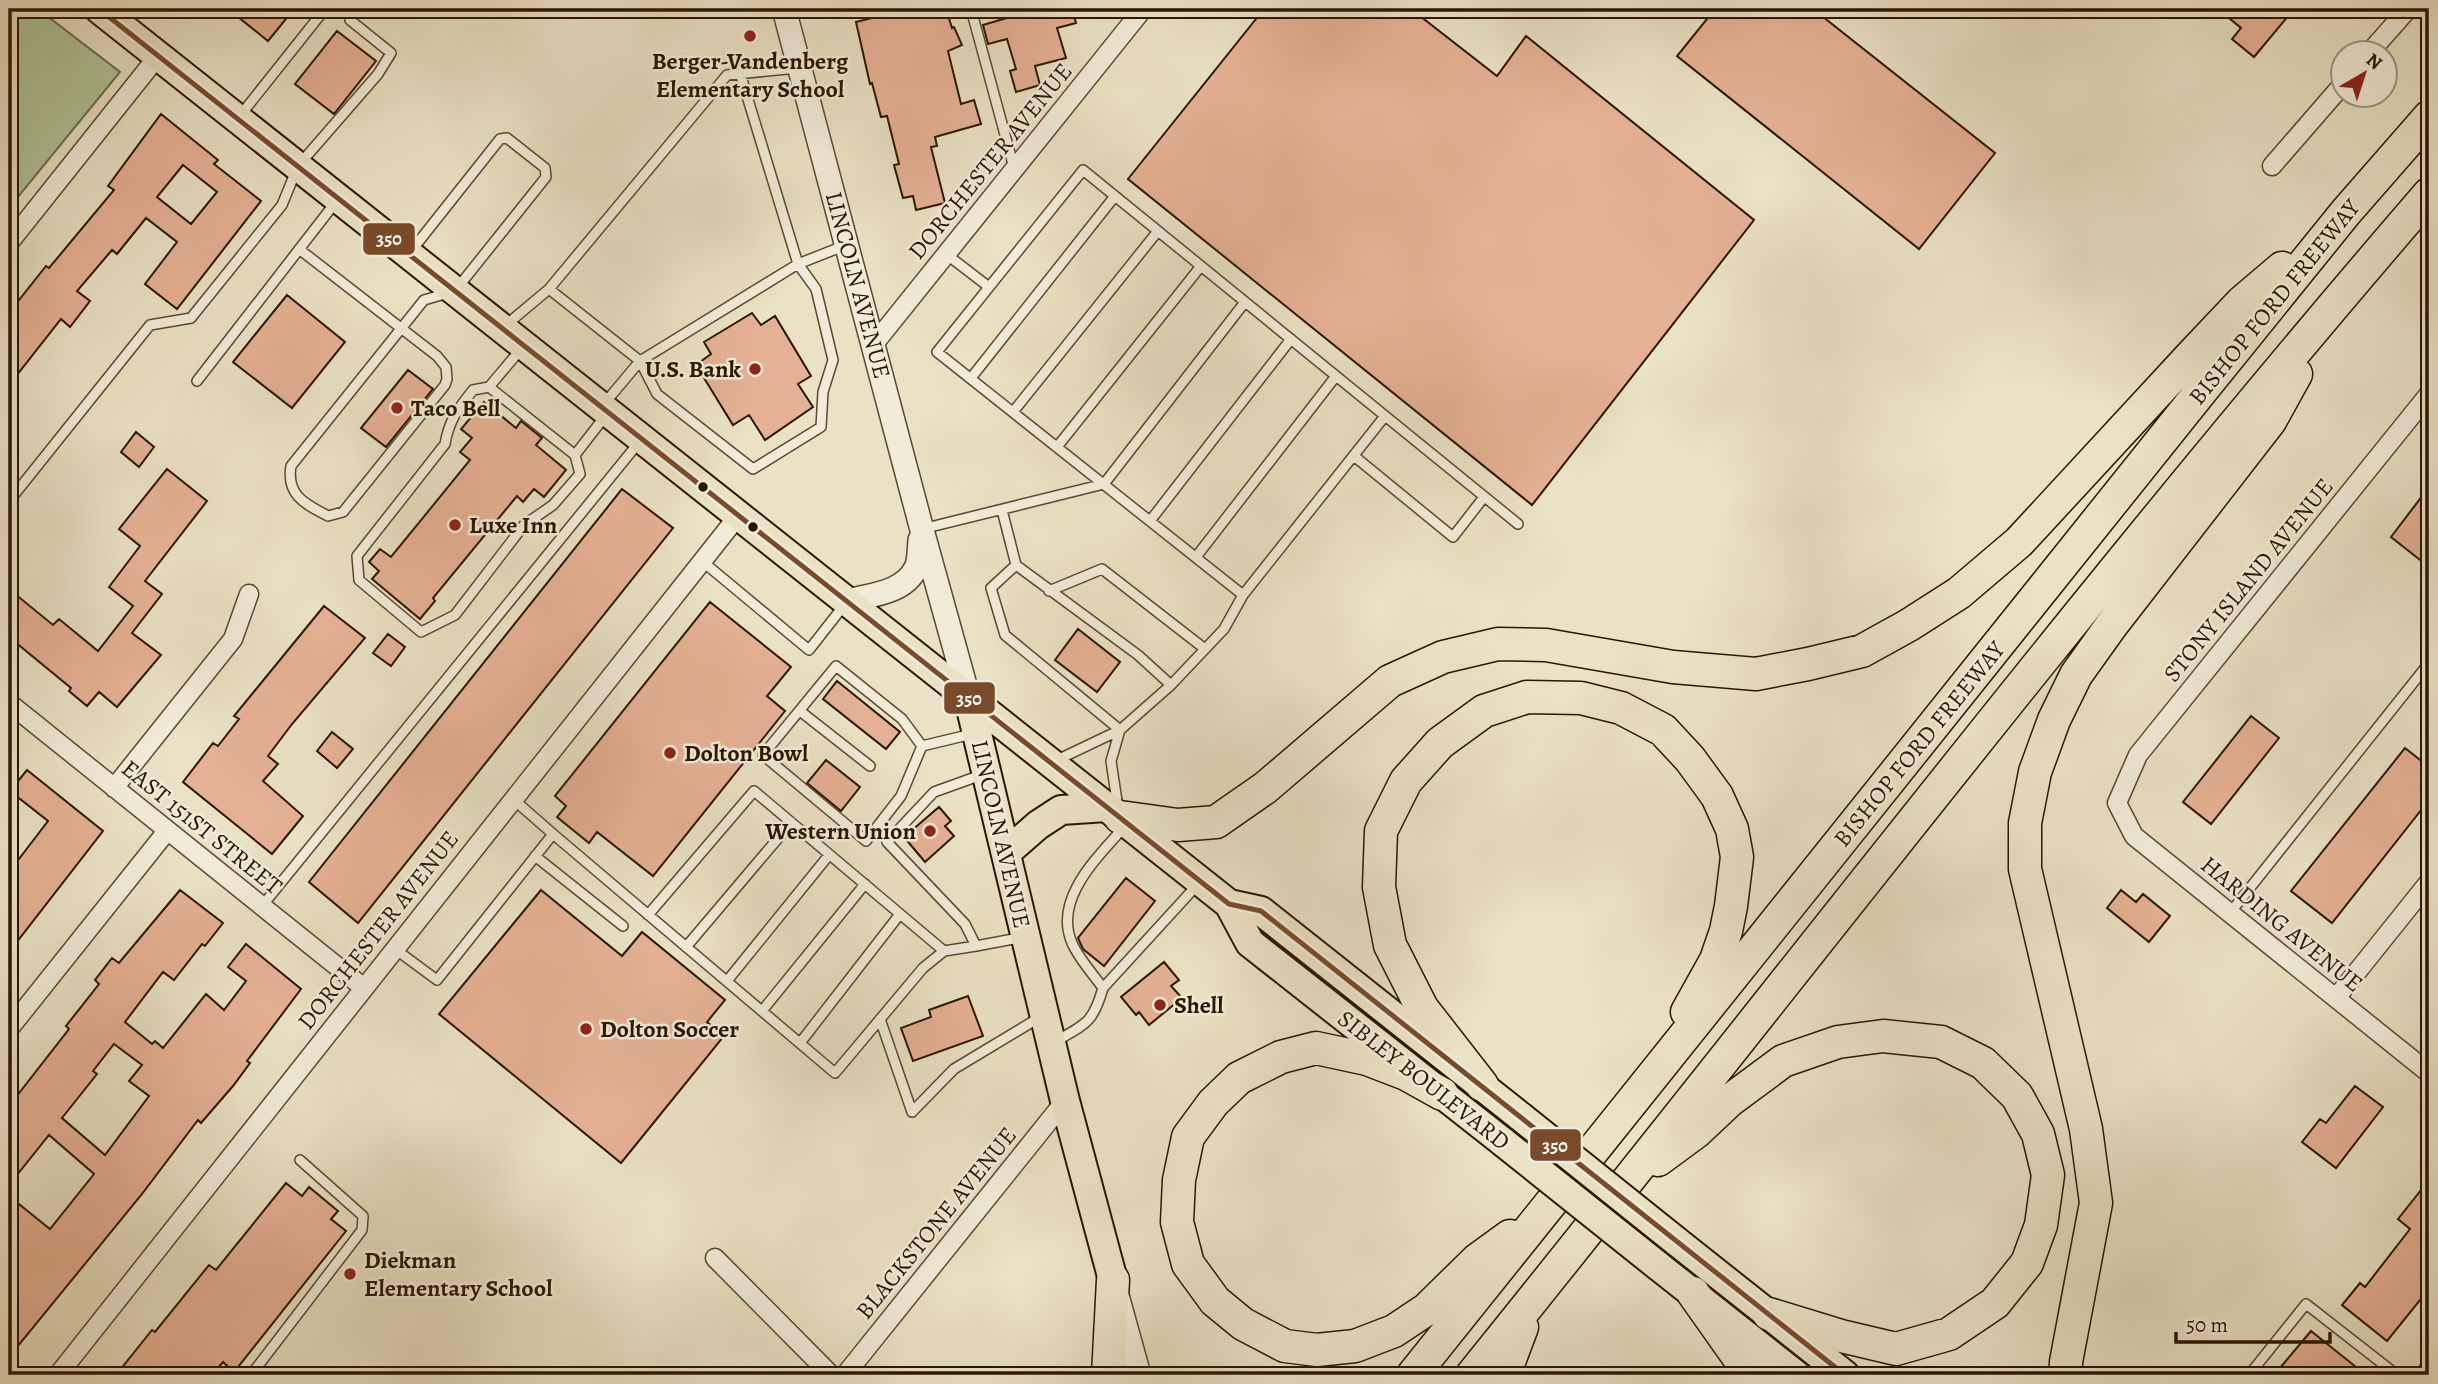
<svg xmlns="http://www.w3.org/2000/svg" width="2438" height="1384" viewBox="0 0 2438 1384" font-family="Alegreya,serif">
<rect width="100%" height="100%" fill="#eae2c4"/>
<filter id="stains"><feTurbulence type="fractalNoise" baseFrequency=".00286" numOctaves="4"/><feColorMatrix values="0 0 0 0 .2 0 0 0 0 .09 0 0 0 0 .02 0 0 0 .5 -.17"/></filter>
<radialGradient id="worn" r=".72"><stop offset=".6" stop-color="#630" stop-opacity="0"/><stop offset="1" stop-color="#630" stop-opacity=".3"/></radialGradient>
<path fill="#b0c499" stroke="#6e6c4c" stroke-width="2" d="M 9,9 L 38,9 L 120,72 L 9,208 Z"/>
<path fill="#e5b195" stroke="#2b1500" stroke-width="2" fill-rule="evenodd" d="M 228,9 L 294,9 L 268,41 Z
M 907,9 L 946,9 L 952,28 L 954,27 L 962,45 L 948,51 L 961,104 L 974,100 L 981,124 L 935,137 L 937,146 L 931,147 L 945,203 L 916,210 L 913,196 L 903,198 L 894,165 L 899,164 L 887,116 L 881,117 L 872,83 L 870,84 L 856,22 Z
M 1026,9 L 1072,9 L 1076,23 L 1057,28 L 1066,58 L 1035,66 L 1040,85 L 1016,92 L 1010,71 L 1016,69 L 1007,39 L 988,44 L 983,25 L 1027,12 Z
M 1264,9 L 1411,9 L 1497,76 L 1526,36 L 1754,220 L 1532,505 L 1128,179 Z
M 1715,9 L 1813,9 L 1995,153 L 1919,249 L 1677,56 Z
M 2218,9 L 2294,9 L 2254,57 L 2232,39 L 2241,28 Z
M 337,31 L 376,61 L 334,114 L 295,84 Z
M 161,114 L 218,160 L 214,164 L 261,201 L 177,309 L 145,284 L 177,242 L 146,218 L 117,254 L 112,250 L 77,291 L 90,301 L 70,327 L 61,319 L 9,385 L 9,300 L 15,305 L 46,266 L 49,268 L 114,190 L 108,186 ZM 183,165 L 217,192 L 191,224 L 157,197 Z
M 287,295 L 345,342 L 292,408 L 233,362 Z
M 752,313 L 761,325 L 775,316 L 811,376 L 798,384 L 813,407 L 765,440 L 749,415 L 733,425 L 696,365 L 711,354 L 704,342 Z
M 408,370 L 433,389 L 386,447 L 361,428 Z
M 484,402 L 516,428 L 521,421 L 542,438 L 536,445 L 566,470 L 544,497 L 534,489 L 523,502 L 517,496 L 433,598 L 435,601 L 420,619 L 372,579 L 379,571 L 369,562 L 380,549 L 391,557 L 470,460 L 460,452 L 472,438 L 461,429 Z
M 136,432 L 154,447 L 139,467 L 121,452 Z
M 167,469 L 207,501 L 145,581 L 162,594 L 132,633 L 161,655 L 117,707 L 99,692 L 87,706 L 69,691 L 71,688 L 9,637 L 9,589 L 53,625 L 59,619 L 98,651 L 133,606 L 109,587 L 140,546 L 119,529 Z
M 2429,487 L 2429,567 L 2391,537 Z
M 622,489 L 673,528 L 358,923 L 309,882 Z
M 710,602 L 791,667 L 767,696 L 785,711 L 653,876 L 597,832 L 589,843 L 557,817 L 566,806 L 555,796 Z
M 324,606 L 365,638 L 292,724 L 268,756 L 278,764 L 263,781 L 303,816 L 272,854 L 183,782 L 213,743 L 218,746 L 239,719 L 234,716 Z
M 1078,629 L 1120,662 L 1097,692 L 1055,660 Z
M 388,634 L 405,647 L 391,666 L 373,653 Z
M 837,681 L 900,732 L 886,749 L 823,699 Z
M 2251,716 L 2279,738 L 2211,824 L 2183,802 Z
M 332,732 L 353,749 L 337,768 L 317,751 Z
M 2405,748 L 2429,767 L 2429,800 L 2332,923 L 2291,891 Z
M 826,760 L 860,787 L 841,811 L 807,783 Z
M 27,770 L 103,831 L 9,952 L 9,872 L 48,821 L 10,791 Z
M 939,807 L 951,821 L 945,826 L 954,836 L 925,862 L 904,837 Z
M 1126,878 L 1155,901 L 1104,966 L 1083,949 L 1078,938 Z
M 180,890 L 223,923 L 205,946 L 202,944 L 174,980 L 163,972 L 125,1022 L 152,1044 L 155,1041 L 163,1048 L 206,994 L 224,1010 L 246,981 L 228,967 L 246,944 L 301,989 L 247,1061 L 250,1063 L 233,1086 L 201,1123 L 198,1120 L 142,1194 L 9,1357 L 9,1196 L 50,1229 L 94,1174 L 49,1135 L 9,1185 L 9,1106 L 69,1029 L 66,1026 L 99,984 L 95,980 L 112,958 L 119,963 ZM 114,1044 L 142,1065 L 129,1081 L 149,1096 L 105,1155 L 62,1118 L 97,1074 L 93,1071 Z
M 541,890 L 622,956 L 642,932 L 725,1000 L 707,1022 L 724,1036 L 621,1163 L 439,1014 Z
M 2121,890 L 2136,902 L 2143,894 L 2170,916 L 2149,942 L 2107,908 Z
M 1164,962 L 1179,980 L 1171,986 L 1182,998 L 1149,1025 L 1139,1012 L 1136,1015 L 1121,997 Z
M 968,996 L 983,1036 L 913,1061 L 901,1028 L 931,1017 L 929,1010 Z
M 2355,1086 L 2383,1107 L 2336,1168 L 2302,1142 L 2320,1119 L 2326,1123 Z
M 2429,1180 L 2429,1289 L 2387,1341 L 2342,1305 L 2360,1283 L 2365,1287 L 2410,1229 L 2398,1219 Z
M 286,1183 L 302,1196 L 309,1187 L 338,1211 L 331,1219 L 346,1231 L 234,1372 L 223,1362 L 212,1375 L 116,1375 L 152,1330 L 155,1332 L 209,1265 L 216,1270 Z
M 2311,1331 L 2366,1375 L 2274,1375 Z"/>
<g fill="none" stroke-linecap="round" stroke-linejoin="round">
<defs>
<path id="service" d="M 971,9 L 1014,168
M 740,73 L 798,264 L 846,245
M 239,117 L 325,9
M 299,249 L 437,356 L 446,367 L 447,379 L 445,385 L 343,512 L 328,516 C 305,504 286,495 291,466 L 424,300 L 455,291 L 546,177 L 545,168 L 507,138 L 500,139 L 412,250
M 946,254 L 989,287
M 549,289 L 640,361 L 657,394 L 753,469 L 821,427 L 823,392 L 833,360 L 816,289 L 798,264 L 640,361 L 604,404
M 506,325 L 549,289 L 727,75 L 798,68
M 971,378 L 1115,196
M 197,381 L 335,203
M 489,387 L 575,455 L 580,474 L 553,505 L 524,525 L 455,615 L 421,632 L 359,580 L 357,556 L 445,444 C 449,420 458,409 473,390 L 489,387 L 521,349
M 1013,412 L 1158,231
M 1057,447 L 1201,266
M 575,455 L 606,415
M 1354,456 L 1453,537 L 1484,497
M 1104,484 L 1245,302
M 14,495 L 150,325 L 191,318 L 282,205 L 298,166 L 378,74 L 391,53 L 350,20
M 1002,510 L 1016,565 L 1138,655 L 1171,685
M 1150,521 L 1291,339
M 922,529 L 1104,484
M 1196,557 L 1336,376
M 702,561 L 809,650 L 845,604
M 1016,565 L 991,588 L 1005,635 L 1120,730
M 1049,591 L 1102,569 L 1205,649
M 1243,595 L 937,352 L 1083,170 L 1518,524
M 800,711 L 870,766
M 922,746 L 901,796 L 866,841 L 763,755 L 836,666 L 902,719 L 922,746 L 972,734
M 1055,761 L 1120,730 L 1171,685 L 1224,629 L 1243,595 L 1385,416
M 984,774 L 934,792 L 887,842 L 965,924 L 976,946 L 1024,937
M 1118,808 L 1111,761 L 1120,730
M 553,834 L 835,1073 L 923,968 L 944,951
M 535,856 L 623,926
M 262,906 L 640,441
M 2230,913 L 2429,663
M 648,915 L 754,791 L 944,951 L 976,946
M 686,947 L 791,823
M 395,949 L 437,980 L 553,834 L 513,799
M 727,981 L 829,855
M 1103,988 C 1093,974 1079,959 1072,943 C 1053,899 1097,858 1124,827
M 762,1011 L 865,884
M 880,1019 L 912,1112 L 954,1069 L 1042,1016
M 1056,1041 C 1086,1024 1093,1023 1103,988 L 1199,883
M 800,1043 L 900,914
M 251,1375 L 362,1230 L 363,1216 L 300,1160
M 2249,1375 L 2306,1304 L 2397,1375"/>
<path id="minor" d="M 2370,52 L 2408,9
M 2272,166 L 2344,83
M 9,243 L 158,56
M 874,344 L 1143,9
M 2429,394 L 2138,755 L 2117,803 L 2134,836 L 2429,1073
M 9,703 L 364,988
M 114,788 L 233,639 L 249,594
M 2336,998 L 2429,882
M 9,1029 L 167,831
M 715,1258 L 831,1375
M 58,1375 L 738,516
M 845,1375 L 1065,1101
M 2425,1375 L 2429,1369"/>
<path id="tertiary" d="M 784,9 L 922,530 L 968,696
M 847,601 C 871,595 904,593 916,568 C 920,560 919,548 920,540
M 1118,1299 L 1139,1375"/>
<path id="primary" d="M 99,9 L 1229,904 L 1261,911 L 1521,1117
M 968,696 L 1065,1101 L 1113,1280
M 1006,853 L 1038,825 L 1061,810 L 1107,807
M 1229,904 L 1250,943 L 1503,1142
M 1676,1241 L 1845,1375
M 1657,1265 L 1796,1375"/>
<path id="motorway" d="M 1120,817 L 1178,825 L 1216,822 L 1265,788 L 1390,681 L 1443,657 L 1498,644 L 1546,645 L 1673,667 L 1756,674 L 1808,664 L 1862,651 L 1909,625 L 1959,593 L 2019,542 L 2190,357 L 2242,302 L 2282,268
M 1482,1085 L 1422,1008 L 1390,945 L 1379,887 L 1381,831 L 1406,781 L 1440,743 L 1484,711 L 1527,697 L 1581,698 L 1621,708 L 1663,730 L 1690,759 L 1717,796 L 1732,829 L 1737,857 L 1731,906 L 1726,931 L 1716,960 L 1687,1012
M 1442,1094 L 1406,1074 L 1367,1059 L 1316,1048 L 1281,1057 L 1239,1078 L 1213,1103 L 1188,1137 L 1179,1180 L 1177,1222 L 1188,1264 L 1215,1301 L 1243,1324 L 1285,1346 L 1317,1350 L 1355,1346 L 1394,1331 L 1427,1309 L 1477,1260 L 1510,1236
M 1658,1160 L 1696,1132 L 1729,1101 L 1783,1061 L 1838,1042 L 1883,1036 L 1941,1042 L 1983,1063 L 2017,1096 L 2038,1134 L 2048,1175 L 2041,1225 L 2027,1263 L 1995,1303 L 1949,1334 L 1896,1349 L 1841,1336 L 1769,1314
M 1693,1293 L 1751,1375
M 1108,1375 L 1113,1280
M 1413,1375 L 2202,390 L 2346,212 L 2429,117
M 1472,1375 C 1790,981 2098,577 2429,194
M 1504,1375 L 1522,1327
M 2066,1375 L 2066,1362 L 2096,1203 L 2086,1129 L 2025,869 L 2025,823 L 2035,772 L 2054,720 L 2076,675 L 2111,626 L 2270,421 L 2296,374"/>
</defs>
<use href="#service" stroke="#5b4831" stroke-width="12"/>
<use href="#minor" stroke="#5b4831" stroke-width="21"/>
<use href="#tertiary" stroke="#5b4831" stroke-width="26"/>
<use href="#primary" stroke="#2b1500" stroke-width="32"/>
<use href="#motorway" stroke="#2b1500" stroke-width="35"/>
<use href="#service" stroke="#f1ecd9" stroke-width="9"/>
<use href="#minor" stroke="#f1ecd9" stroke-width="18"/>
<use href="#tertiary" stroke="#f1ecd9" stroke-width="23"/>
<use href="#primary" stroke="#eae2c4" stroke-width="28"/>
<use href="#motorway" stroke="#eae2c4" stroke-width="32"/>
<defs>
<path id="primary-bridge" d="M 1521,1117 L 1676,1241
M 1503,1142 L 1657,1265"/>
</defs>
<use href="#primary-bridge" stroke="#2b1500" stroke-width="32" stroke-linecap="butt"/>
<use href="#primary-bridge" stroke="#eae2c4" stroke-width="28"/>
<defs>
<path id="bus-1" d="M 99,9 L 1229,904 L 1261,911 L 1845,1375"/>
</defs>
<use href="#bus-1" stroke="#f1ecd9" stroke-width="10"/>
<use href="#bus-1" stroke="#7a4b2a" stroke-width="5"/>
</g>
<g fill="#8f2418" stroke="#f1ecd9" stroke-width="2.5">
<circle cx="750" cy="36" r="7"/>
<circle cx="755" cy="369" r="7"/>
<circle cx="397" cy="408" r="7"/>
<circle cx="455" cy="525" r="7"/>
<circle cx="670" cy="753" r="7"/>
<circle cx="930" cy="831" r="7"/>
<circle cx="1160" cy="1005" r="7"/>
<circle cx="586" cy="1029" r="7"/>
<circle cx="350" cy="1274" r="7"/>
</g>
<g fill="#2b1500" stroke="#f1ecd9" stroke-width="2.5">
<circle cx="703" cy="487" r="6"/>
<circle cx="753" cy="527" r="6"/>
</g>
<g text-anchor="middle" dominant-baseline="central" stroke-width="5" stroke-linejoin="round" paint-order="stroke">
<g font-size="24" font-weight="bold" fill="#2b1500" stroke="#f1ecd9" text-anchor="start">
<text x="750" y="61" text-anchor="middle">Berger-Vandenberg<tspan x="750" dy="28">Elementary School</tspan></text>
<text x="741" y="369" text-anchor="end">U.S. Bank</text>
<text x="411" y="408">Taco Bell</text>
<text x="469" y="525">Luxe Inn</text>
<text x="684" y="753">Dolton Bowl</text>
<text x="916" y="831" text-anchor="end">Western Union</text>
<text x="1174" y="1005">Shell</text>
<text x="600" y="1029">Dolton Soccer</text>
<text x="364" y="1260">Diekman<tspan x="364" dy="28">Elementary School</tspan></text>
</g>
<g font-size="24" fill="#2b1500" stroke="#f1ecd9">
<text transform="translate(990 161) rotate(-51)">DORCHESTER AVENUE</text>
<text transform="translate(858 285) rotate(75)">LINCOLN AVENUE</text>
<text transform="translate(2274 302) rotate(-51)">BISHOP FORD FREEWAY</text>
<text transform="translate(2248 580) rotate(-51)">STONY ISLAND AVENUE</text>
<text transform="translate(1919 744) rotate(-51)">BISHOP FORD FREEWAY</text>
<text transform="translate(202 827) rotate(39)">EAST 151ST STREET</text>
<text transform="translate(1001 834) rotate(77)">LINCOLN AVENUE</text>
<text transform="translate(2282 924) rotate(39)">HARDING AVENUE</text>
<text transform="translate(378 930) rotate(-52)">DORCHESTER AVENUE</text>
<text transform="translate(1424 1080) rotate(38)">SIBLEY BOULEVARD</text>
<text transform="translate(936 1223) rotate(-51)">BLACKSTONE AVENUE</text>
</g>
</g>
<g stroke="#f1ecd9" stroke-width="2.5">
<rect x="362" y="222" width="54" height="34" rx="7" fill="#7a4b2a"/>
<rect x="943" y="681" width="53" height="34" rx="7" fill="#7a4b2a"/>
<rect x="1529" y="1128" width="53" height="34" rx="7" fill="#7a4b2a"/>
</g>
<g font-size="19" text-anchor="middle" font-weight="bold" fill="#fff">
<text x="389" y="245">350</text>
<text x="969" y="705">350</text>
<text x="1555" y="1152">350</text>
</g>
<rect width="2438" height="1384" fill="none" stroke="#eae2c4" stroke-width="35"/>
<rect x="10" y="10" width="2417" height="1363" fill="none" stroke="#2b1500" stroke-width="3.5"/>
<rect x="18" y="18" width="2403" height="1349" fill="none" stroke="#2b1500" stroke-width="2"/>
<g transform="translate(2364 74) rotate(39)"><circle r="33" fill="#f1ecd9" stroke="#a29682" stroke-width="2"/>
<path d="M0-5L12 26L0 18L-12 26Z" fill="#8f2418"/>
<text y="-10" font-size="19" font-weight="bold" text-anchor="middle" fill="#2b1500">N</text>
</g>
<path d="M2176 1332v10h154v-10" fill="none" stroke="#2b1500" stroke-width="3.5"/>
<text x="2186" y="1332" font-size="21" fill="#2b1500" stroke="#f1ecd9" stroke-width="5" paint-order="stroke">50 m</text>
<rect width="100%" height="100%" filter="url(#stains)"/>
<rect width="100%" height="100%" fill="url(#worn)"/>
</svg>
